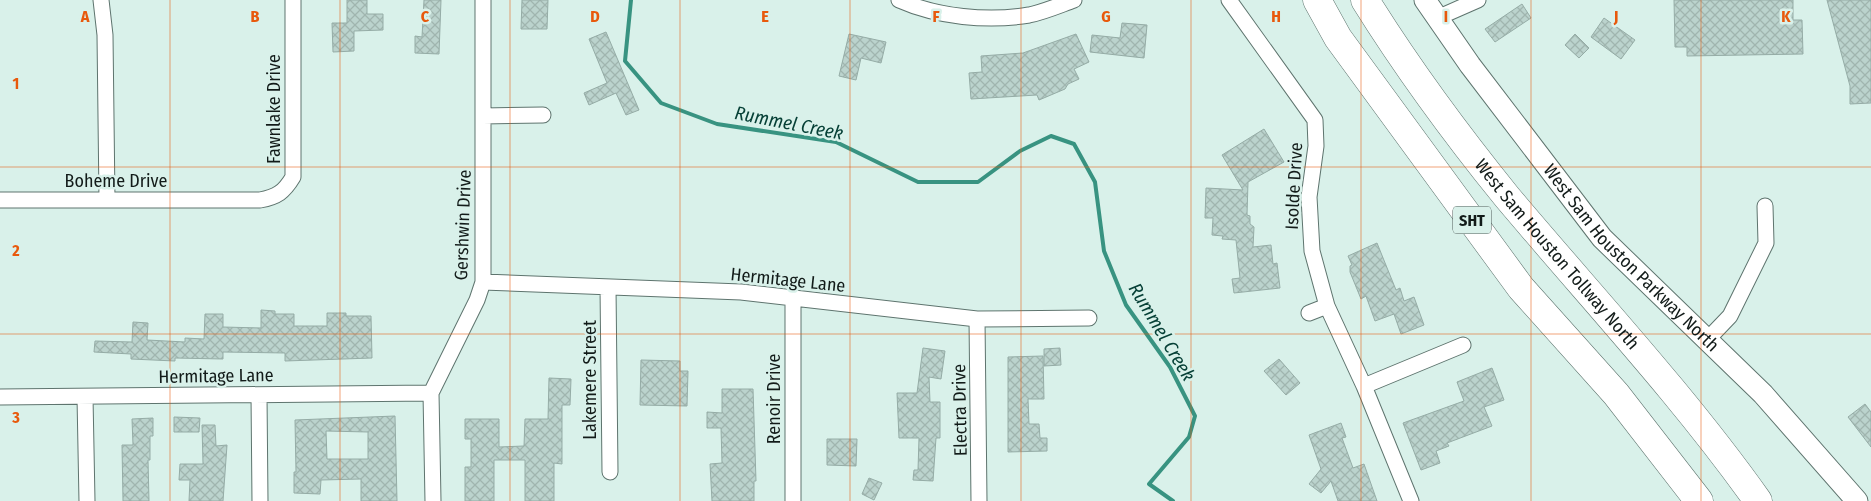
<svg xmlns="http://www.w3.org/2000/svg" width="1871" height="501" viewBox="0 0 1871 501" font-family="'Fira Sans Condensed',sans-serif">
<defs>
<pattern id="building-cross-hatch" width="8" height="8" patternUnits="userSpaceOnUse" patternTransform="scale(1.25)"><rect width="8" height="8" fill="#bbd3cd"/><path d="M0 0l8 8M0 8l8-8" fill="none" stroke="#a0b5af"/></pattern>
</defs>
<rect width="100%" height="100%" fill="#d9f1ea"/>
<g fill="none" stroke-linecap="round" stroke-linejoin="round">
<path stroke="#389381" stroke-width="4" d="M 631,0 L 625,61 L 661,103 L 717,124 L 836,142 L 918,182 L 978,182 L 1020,151 L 1051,136 L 1074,144 L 1095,182 L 1104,251 L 1126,305 L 1170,367 L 1195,416 L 1189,437 L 1149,484 L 1173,501"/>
</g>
<path fill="url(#building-cross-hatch)" stroke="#95aca6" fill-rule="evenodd" d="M 347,0 L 367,0 L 367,14 L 383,14 L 383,30 L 354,31 L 354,51 L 333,52 L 332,23 L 347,23 Z
M 424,0 L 441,0 L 439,54 L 415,53 L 415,36 L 422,37 Z
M 522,0 L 548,0 L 547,29 L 521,29 Z
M 1674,0 L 1793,0 L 1793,20 L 1802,20 L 1803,54 L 1687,56 L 1687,47 L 1675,47 Z
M 1827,0 L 1871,0 L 1871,103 L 1850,104 L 1850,86 Z
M 1522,4 L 1531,18 L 1495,42 L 1485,29 Z
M 1604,18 L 1635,40 L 1621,59 L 1591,37 Z
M 1122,23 L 1147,25 L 1144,58 L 1090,52 L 1092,35 L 1120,38 Z
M 606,32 L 639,110 L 626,115 L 616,93 L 589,105 L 584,93 L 607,83 L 589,39 Z
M 849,34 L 886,42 L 881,63 L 861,58 L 856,80 L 839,76 Z
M 1076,34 L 1089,62 L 1074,69 L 1079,79 L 1068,84 L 1065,89 L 1039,100 L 1037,95 L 971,99 L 969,73 L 982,72 L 981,56 L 1023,53 Z
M 1575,34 L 1589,48 L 1579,58 L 1565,45 Z
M 1264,129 L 1284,162 L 1248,182 L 1247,215 L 1250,216 L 1250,224 L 1254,227 L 1253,247 L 1271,245 L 1273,264 L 1277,263 L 1280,288 L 1234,293 L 1232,279 L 1240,278 L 1236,240 L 1222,239 L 1223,236 L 1212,235 L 1213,218 L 1205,218 L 1206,188 L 1243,190 L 1222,155 Z
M 1377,243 L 1396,290 L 1400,288 L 1404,301 L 1414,297 L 1424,325 L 1401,334 L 1394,314 L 1375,321 L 1366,296 L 1361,299 L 1350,272 L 1350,266 L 1352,265 L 1348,256 Z
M 261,310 L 275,311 L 275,314 L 294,314 L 294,326 L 327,326 L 327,313 L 346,313 L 346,316 L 371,316 L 372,358 L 285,361 L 285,353 L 223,352 L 223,359 L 175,358 L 175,361 L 131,359 L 131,354 L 94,352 L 95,341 L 132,342 L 133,322 L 148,323 L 147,340 L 185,342 L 185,338 L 204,339 L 205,314 L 223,314 L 223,327 L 261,328 Z
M 923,348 L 945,351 L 941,379 L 929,377 L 930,402 L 940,402 L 940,438 L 936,438 L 933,481 L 913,480 L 914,470 L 918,470 L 919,438 L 899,438 L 897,393 L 917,393 Z
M 1060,348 L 1061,365 L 1044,366 L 1044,349 Z
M 1043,356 L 1044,399 L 1028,399 L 1029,424 L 1039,424 L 1040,438 L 1047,438 L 1047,451 L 1008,452 L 1008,357 Z
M 1279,359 L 1300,383 L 1286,395 L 1264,371 Z
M 641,360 L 680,361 L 680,371 L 688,371 L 687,406 L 640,405 Z
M 1492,368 L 1504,400 L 1484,407 L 1492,426 L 1447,443 L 1449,446 L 1436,451 L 1440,463 L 1421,470 L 1403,423 L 1464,401 L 1457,382 Z
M 549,378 L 571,379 L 570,405 L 562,405 L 562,464 L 554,463 L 554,501 L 525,501 L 525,460 L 494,460 L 494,501 L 465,501 L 465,467 L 471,467 L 471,439 L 465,439 L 465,419 L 499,419 L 499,447 L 524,446 L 525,419 L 548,419 Z
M 722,389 L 753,389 L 756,481 L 754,481 L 754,501 L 712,501 L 710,464 L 722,463 L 721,428 L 707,428 L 707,412 L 722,413 Z
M 1865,404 L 1871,412 L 1871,447 L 1848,417 Z
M 395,416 L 397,501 L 361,501 L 361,479 L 321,480 L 320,494 L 294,493 L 294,472 L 296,472 L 295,420 ZM 326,431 L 368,432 L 368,459 L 327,459 Z
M 174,417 L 200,418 L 199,432 L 174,432 Z
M 153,418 L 153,436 L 150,436 L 150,460 L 148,460 L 149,501 L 123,501 L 122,445 L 133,445 L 132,419 Z
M 1341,423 L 1346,437 L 1342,438 L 1353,468 L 1364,464 L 1377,501 L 1338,501 L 1331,481 L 1321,493 L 1309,484 L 1321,469 L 1309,435 Z
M 202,425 L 215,425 L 216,446 L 227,445 L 223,501 L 189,501 L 190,480 L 179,480 L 180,464 L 203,464 Z
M 827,439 L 857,439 L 856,466 L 827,465 Z
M 869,478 L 882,483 L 874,500 L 862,494 Z"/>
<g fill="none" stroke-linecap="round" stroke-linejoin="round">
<defs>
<path id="minor" d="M 101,0 L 105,35 L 107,200
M 899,0 C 937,17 988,22 1029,15 C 1044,12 1060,5 1074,0
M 1229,0 L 1315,120 L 1316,146 L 1309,197 L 1312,251 L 1327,306 L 1364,386 L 1411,501
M 1437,18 L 1478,0
M 483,116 L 543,115
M 0,200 L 260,200 C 277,197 284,192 293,177 L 293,0
M 483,282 L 741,292 L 977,319 L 1089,318
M 608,287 L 610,472
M 793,298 L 793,501
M 1309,313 L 1327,306
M 977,319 L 979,501
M 1707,340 L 1730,316 L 1766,243 L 1765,206
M 1364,386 L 1463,345
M 259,395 L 260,501
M 0,397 L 431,393
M 85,397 L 87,501
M 433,501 L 431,393 L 477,300 L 483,282 L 483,0"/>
<g id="secondary">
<path id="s1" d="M 1425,0 L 1470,65 L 1602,238 L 1763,394 L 1857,501"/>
</g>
<g id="motorway">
<path d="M 1317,0 L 1338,38 L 1521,288 L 1616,394 L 1699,501"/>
<path id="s2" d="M 1365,0 C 1408,69 1456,134 1507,197 C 1591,297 1682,394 1758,501"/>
</g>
</defs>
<use href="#minor" stroke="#5e746e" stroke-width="17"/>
<use href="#secondary" stroke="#5e746e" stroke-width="23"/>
<use href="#motorway" stroke="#5e746e" stroke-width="29"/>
<use href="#minor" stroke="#fff" stroke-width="15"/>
<use href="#secondary" stroke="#fff" stroke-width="21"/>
<use href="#motorway" stroke="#fff" stroke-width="28"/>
</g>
<path fill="none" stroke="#e8590c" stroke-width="1" stroke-opacity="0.55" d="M 170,0 L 170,501M 340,0 L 340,501M 510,0 L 510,501M 680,0 L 680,501M 850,0 L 850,501M 1021,0 L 1021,501M 1191,0 L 1191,501M 1361,0 L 1361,501M 1531,0 L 1531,501M 1701,0 L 1701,501M 0,167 L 1871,167M 0,334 L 1871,334"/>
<g text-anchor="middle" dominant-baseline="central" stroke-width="5" stroke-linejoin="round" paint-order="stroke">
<rect fill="#d9f1ea" stroke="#4e5b58" stroke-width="1" x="1453" y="206.5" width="38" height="27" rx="4"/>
<g font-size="16" font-weight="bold" fill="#121b19">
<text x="1472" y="220">SHT</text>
</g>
<g font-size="18" fill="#121b19" stroke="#d9f1ea">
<text transform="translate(274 109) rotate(-90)">Fawnlake Drive</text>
<text x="116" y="181">Boheme Drive</text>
<text transform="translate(1294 186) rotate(-87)">Isolde Drive</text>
<text transform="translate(463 225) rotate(-88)">Gershwin Drive</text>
<text stroke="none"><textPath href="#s2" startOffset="319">West Sam Houston Tollway North</textPath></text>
<text stroke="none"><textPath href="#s1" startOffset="331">West Sam Houston Parkway North</textPath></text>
<text transform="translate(788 280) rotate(6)">Hermitage Lane</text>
<text transform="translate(216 376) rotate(-1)">Hermitage Lane</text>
<text transform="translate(590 380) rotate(-90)">Lakemere Street</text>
<text transform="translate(774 399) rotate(-90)">Renoir Drive</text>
<text transform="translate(960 410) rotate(-91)">Electra Drive</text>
</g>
<g font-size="19" font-style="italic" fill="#074137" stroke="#d9f1ea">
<text transform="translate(789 123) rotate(11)">Rummel Creek</text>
<text transform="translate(1162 332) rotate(59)">Rummel Creek</text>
</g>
</g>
<g font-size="16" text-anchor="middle" font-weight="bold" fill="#e8590c" stroke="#d9f1ea" stroke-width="5" stroke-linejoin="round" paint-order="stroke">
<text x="85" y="22">A</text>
<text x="255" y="22">B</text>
<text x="425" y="22">C</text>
<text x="595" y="22">D</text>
<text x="765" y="22">E</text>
<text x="936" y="22">F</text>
<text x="1106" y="22">G</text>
<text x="1276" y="22">H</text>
<text x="1446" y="22">I</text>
<text x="1616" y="22">J</text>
<text x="1786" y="22">K</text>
<text x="16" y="89">1</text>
<text x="16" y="256">2</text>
<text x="16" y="423">3</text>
</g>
</svg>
